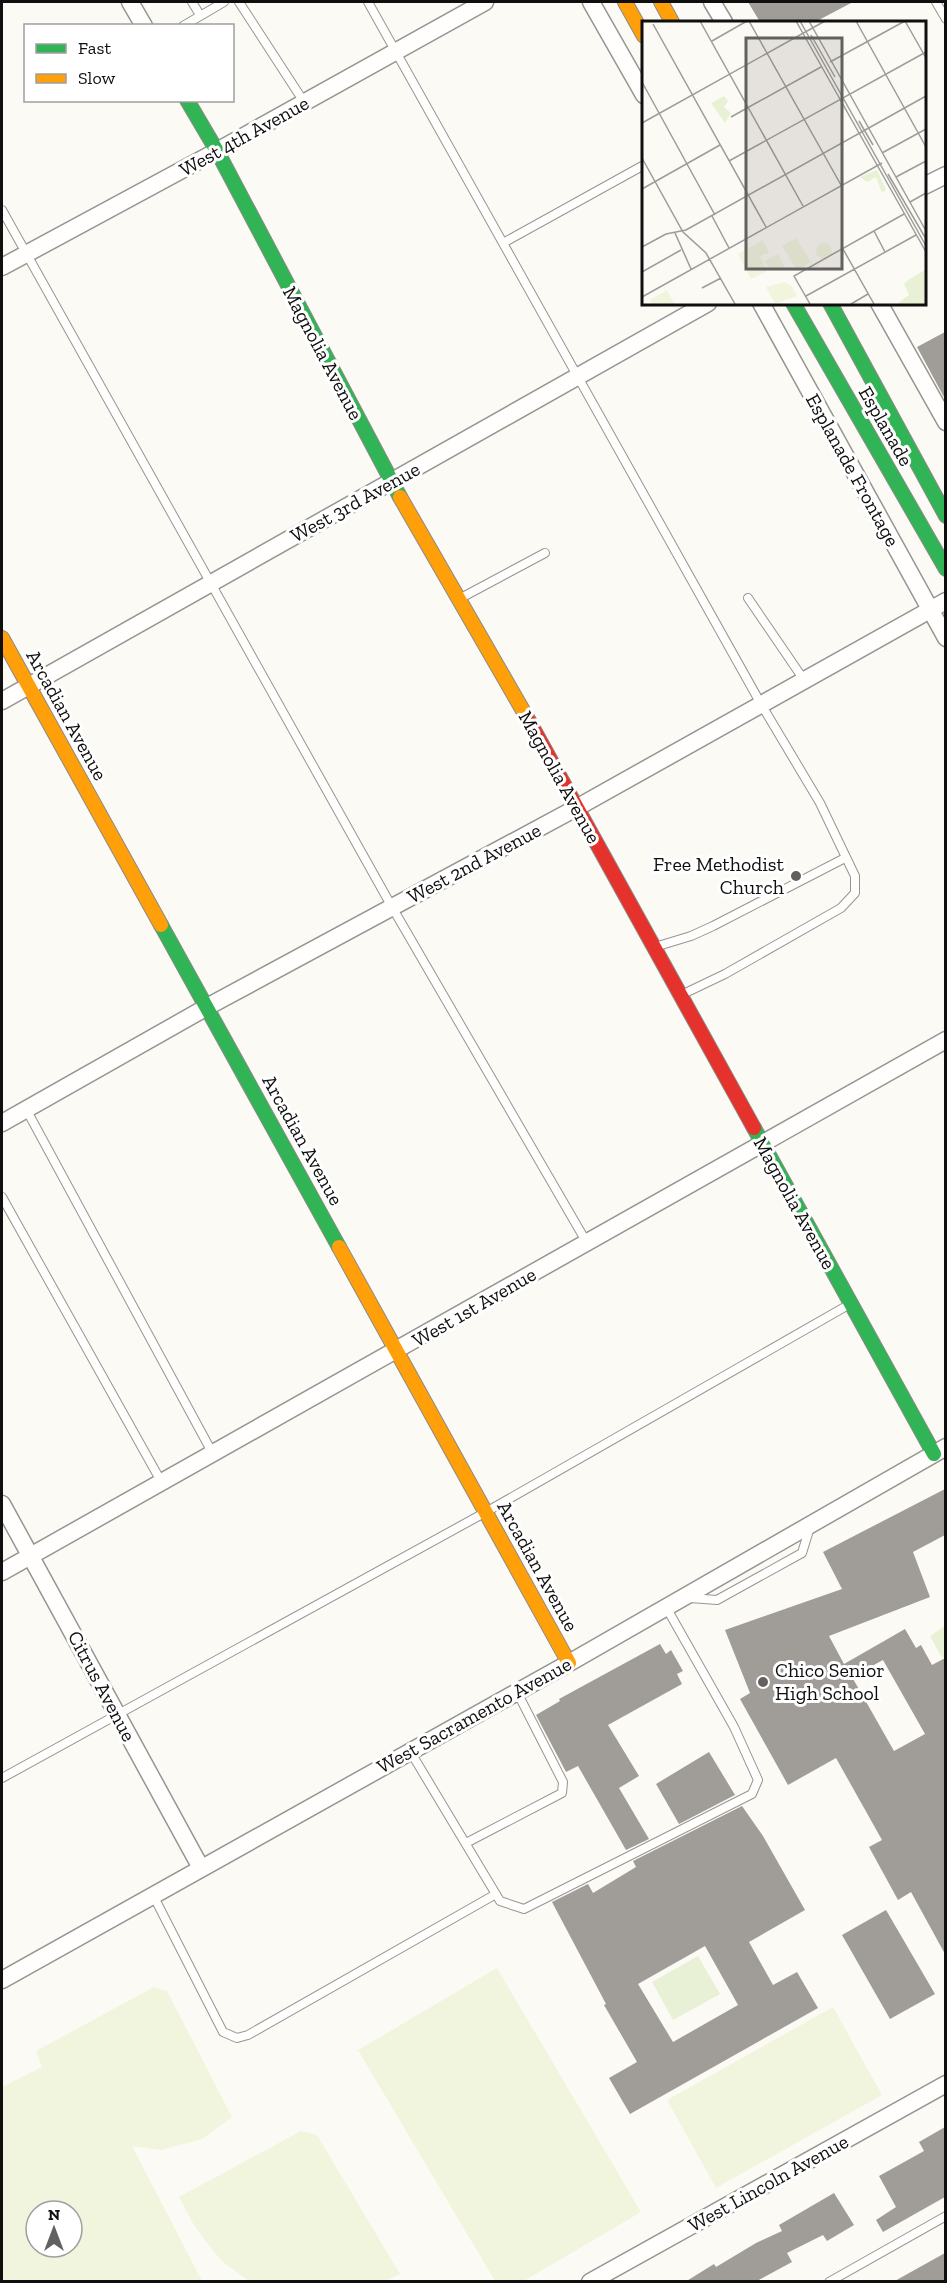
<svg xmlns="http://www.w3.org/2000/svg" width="947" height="2283" viewBox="0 0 947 2283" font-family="'Zilla Slab',serif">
<rect width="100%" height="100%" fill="#fcfaf4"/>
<path fill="#e8f1d5" d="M 945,1626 L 945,1656 L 942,1658 L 930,1636 Z
M 698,1956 L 720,1994 L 673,2020 L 652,1982 Z"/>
<path fill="#f1f5de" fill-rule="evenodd" d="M 497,1968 L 641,2212 L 524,2281 L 495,2281 L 358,2050 Z
M 154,1987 L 167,1991 L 232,2117 L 202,2139 L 161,2150 L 132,2146 L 202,2281 L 2,2281 L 2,2087 L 42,2067 L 36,2051 ZM 36,2211 L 72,2211 L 72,2247 L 36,2247 Z
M 833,2007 L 882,2095 L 716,2188 L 667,2100 Z
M 301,2131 L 317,2135 L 400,2274 L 386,2281 L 249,2281 L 225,2264 L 213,2251 L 194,2225 L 179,2197 Z"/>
<path fill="#a09d99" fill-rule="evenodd" d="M 748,2 L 853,2 L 815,22 L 760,22 Z
M 945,332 L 945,399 L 917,347 Z
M 945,1489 L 945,1535 L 913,1552 L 930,1597 L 829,1636 L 844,1664 L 905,1629 L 916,1648 L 921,1645 L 932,1665 L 945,1658 L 945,1954 L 911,1892 L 898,1900 L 869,1847 L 882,1840 L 836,1758 L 788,1785 L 740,1699 L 750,1693 L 725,1630 L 842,1589 L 823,1552 ZM 883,1660 L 925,1734 L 894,1751 L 852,1677 Z
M 660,1644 L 666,1654 L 671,1650 L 683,1671 L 677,1674 L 682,1684 L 608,1725 L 639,1776 L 619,1788 L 649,1839 L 626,1850 L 578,1766 L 566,1772 L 536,1715 L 560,1701 L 559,1699 Z
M 709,1752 L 735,1795 L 679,1824 L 656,1784 Z
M 742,1806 L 763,1836 L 805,1910 L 749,1942 L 773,1985 L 797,1972 L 818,2008 L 630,2114 L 609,2078 L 637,2062 L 604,2005 L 606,2004 L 552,1902 L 588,1884 L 593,1893 L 636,1867 L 633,1861 ZM 705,1946 L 738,2005 L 673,2042 L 638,1984 Z
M 886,1910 L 935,1994 L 890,2019 L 842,1935 Z
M 945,2127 L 945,2197 L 883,2232 L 876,2220 L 896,2207 L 879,2176 L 924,2151 L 919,2142 Z
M 834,2193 L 854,2225 L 827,2241 L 823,2235 L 787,2253 L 792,2262 L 755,2282 L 685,2282 L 714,2264 L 716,2267 L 756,2243 L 782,2231 L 779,2225 Z
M 945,2253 L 945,2282 L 893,2282 Z"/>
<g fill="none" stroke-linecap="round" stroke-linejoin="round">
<defs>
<path id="lane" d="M 192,2 L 200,15
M 239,2 L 304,102
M 368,2 L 761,704 L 820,803 L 855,876 L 855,893 L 841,908 L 725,974 L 681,995
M 936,2 L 946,19
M 183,26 L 224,2
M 2,210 L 392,907 L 587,1243
M 503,243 L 644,165
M 748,598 L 804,680
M 459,599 L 545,553
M 658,946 L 691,936 L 713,926 L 845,858
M 26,1109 L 213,1454
M 2,1197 L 162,1483
M 690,1598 L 717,1600 L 802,1553 L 810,1527
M 410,1751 L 500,1901 L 524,1909 L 752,1794 L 758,1780 L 734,1727 L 666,1607
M 2,1778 L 486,1512 L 850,1304
M 466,1843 L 562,1793 L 563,1782 L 517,1692
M 153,1895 L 223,2032 L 237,2038 L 248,2035 L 496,1894
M 829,2282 L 946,2216"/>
<path id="street" d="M 130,2 L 144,26
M 591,2 L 644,95
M 712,2 L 724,22
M 924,186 L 946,175
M 2,267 L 217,151 L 485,2
M 761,303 L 946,638
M 879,303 L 946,422
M 2,701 L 708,303
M 2,1123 L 207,1007 L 578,807 L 946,601
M 2,1504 L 201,1868
M 2,1572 L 946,1040
M 2,1980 L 569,1663 L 946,1447
M 590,2282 L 946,2084"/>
<path id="fast" d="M 187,100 L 217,151 L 400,497
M 793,303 L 946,569
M 830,303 L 946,516
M 161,925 L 339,1247
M 754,1128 L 934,1454"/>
<path id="slow" d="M 625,2 L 644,36
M 661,2 L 672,22
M 400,497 L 529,721
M 2,638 L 161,925
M 339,1247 L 569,1663"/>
<path id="jam" d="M 529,721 L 754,1128"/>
</defs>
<use href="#lane" stroke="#969592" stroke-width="10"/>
<use href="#street" stroke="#969592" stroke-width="19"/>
<use href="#fast" stroke="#8c8b89" stroke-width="16"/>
<use href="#slow" stroke="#8c8b89" stroke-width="16"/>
<use href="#jam" stroke="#8c8b89" stroke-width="16"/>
<use href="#lane" stroke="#fffefd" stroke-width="8"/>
<use href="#street" stroke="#fffefd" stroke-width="16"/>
<use href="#fast" stroke="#30b455" stroke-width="14"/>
<use href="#slow" stroke="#ff9f0a" stroke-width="14"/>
<use href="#jam" stroke="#e5322d" stroke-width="14"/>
</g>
<g fill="#62615f" stroke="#fff" stroke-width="2">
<circle cx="796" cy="876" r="6"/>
<circle cx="763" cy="1682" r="6"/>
</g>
<g text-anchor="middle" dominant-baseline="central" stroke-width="6" stroke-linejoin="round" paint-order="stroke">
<g font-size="20" fill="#0f0f0f" stroke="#fff">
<text transform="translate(244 136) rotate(-29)">West 4th Avenue</text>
<text transform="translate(323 353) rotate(62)">Magnolia Avenue</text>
<text transform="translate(886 426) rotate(60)">Esplanade</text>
<text transform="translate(853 470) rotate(61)">Esplanade Frontage</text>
<text transform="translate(355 502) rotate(-29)">West 3rd Avenue</text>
<text transform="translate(67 715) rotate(61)">Arcadian Avenue</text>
<text transform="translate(560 777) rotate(61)">Magnolia Avenue</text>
<text transform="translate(474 863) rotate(-28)">West 2nd Avenue</text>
<text transform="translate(303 1140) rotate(61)">Arcadian Avenue</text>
<text transform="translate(795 1203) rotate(61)">Magnolia Avenue</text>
<text transform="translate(474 1307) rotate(-30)">West 1st Avenue</text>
<text transform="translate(538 1566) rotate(61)">Arcadian Avenue</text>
<text transform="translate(102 1686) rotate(62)">Citrus Avenue</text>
<text transform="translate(474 1715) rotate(-29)">West Sacramento Avenue</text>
<text transform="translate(768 2183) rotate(-29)">West Lincoln Avenue</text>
</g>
<g font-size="20" fill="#0f0f0f" stroke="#fff" text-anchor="end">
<text x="784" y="864">Free Methodist<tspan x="784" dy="23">Church</tspan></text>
<text x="775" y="1670" text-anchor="start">Chico Senior<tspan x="775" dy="23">High School</tspan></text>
</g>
</g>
<g transform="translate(642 21)">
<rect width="284" height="284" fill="#fcfaf4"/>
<path d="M 82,75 L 86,80 L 82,86 L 89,92 L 83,102 L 69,82 ZM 235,149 L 244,169 L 240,172 L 234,156 L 225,161 L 218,156 ZM 283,249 L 283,283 L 255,283 L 267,274 L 262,263 L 266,259 Z" fill="#e8f1d5"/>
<path d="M 154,217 L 169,241 L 155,250 L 140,225 ZM 121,219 L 127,232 L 118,235 L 125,250 L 109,258 L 96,233 ZM174 230a8 8 0 1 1 16 0a8 8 0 1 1-16 0ZM 136,233 L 144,248 L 138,250 L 128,248 L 122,240 ZM 142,261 L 150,265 L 155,275 L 133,283 L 124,266 ZM 25,269 L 33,283 L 10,283 L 8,279 Z" fill="#f1f5de"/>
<path fill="none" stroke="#9d9c98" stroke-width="1.5" d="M 58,0 L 161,185M 107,0 L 199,164M 154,0 L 284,231M 158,0 L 284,225M 167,0 L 284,210M 214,0 L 284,126M 263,0 L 284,37M 11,3 L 124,206M 169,14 L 193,56M 70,20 L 105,0M 188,41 L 263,0M 0,61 L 73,194M 89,96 L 179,46M 217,100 L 231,124M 0,102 L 183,0M 240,132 L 284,108M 0,137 L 41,211 L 64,232 L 93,283M 87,140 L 284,31M 246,153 L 284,218M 254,156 L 284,140M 0,168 L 78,124M 268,181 L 284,172M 70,195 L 87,227M 232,210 L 243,231M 33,212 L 49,248M 0,226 L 24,213 L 44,209 L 284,75M 201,228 L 232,283M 0,251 L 39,229M 60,267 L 79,257M 164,275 L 274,214M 0,276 L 240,142M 168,283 L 152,255 L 262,193M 209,283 L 226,273"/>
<path fill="#62615f" fill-opacity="0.15" stroke="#62615f" stroke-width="3" d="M 104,17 L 200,17 L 200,248 L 104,248 Z"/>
<rect width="284" height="284" fill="none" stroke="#0f0f0f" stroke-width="3"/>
</g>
<rect width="947" height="2283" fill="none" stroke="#0f0f0f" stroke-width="6"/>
<rect x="24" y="24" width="210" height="78" fill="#ffffff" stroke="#9f9f9f" stroke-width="1.5"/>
<rect x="36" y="44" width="30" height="9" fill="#30b455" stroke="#9f9f9f" stroke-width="1.5"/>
<text x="78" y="54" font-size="18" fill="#0f0f0f">Fast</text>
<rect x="36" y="74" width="30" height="9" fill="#ff9f0a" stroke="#9f9f9f" stroke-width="1.5"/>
<text x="78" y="84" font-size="18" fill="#0f0f0f">Slow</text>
<g transform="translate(54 2229)"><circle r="28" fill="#ffffff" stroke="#9f9f9f" stroke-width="1.5"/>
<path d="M0-4.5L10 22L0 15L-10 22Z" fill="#62615f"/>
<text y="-9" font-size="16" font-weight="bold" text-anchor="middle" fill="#0f0f0f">N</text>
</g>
</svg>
